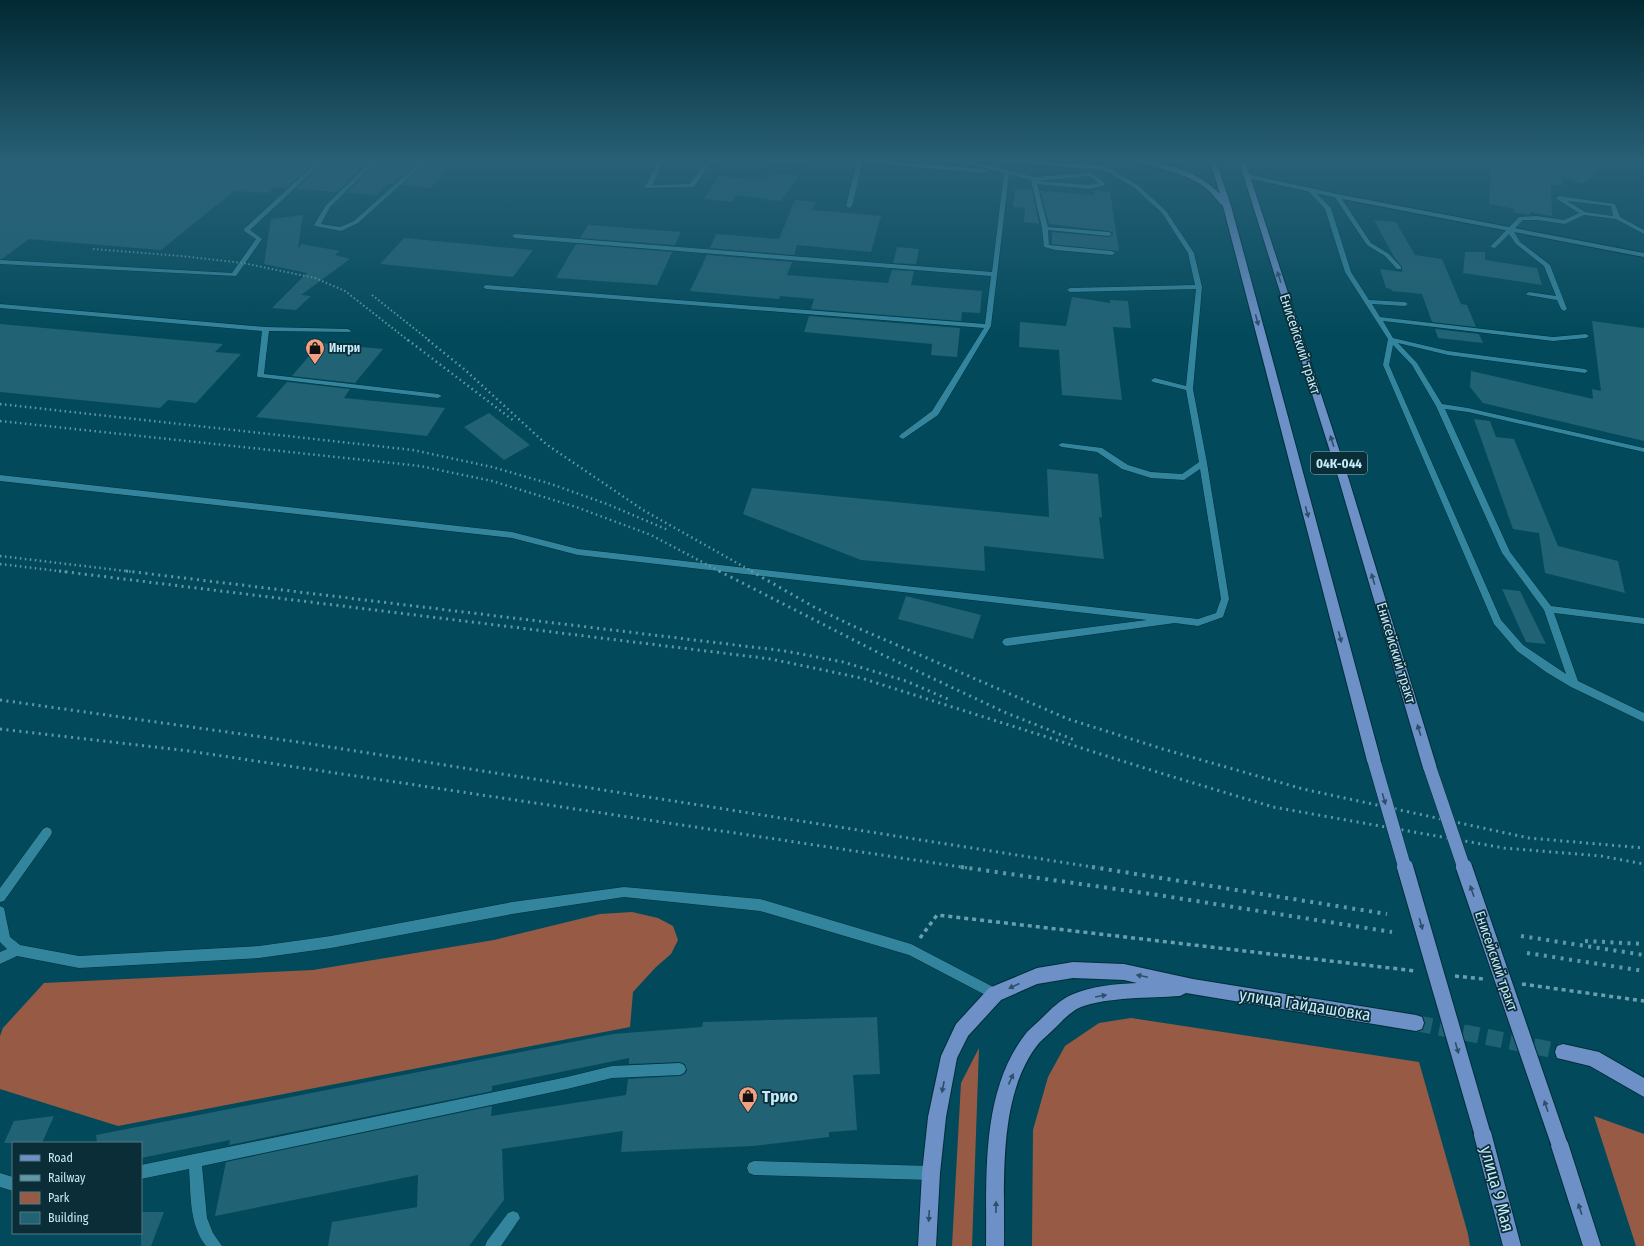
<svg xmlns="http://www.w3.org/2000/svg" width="1644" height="1246" viewBox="0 0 1644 1246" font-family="'Fira Sans Condensed',sans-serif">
<rect width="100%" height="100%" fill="#024a5b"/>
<path fill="#975b45" d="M 632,912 L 658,918 L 673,926 L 678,940 L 671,954 L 656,967 L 633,992 L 630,1027 L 118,1126 L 0,1089 L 0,1036 L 3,1028 L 44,983 L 313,970 L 494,940 L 600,914 Z
M 1131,1018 L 1419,1062 L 1468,1234 L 1470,1246 L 1032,1246 L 1033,1130 L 1048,1077 L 1065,1046 L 1099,1023 Z
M 979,1048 L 972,1246 L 952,1246 L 961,1083 Z
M 1594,1116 L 1644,1134 L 1644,1246 L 1636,1246 Z"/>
<path fill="#216275" d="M 0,161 L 316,161 L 286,188 L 275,187 L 268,193 L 234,191 L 161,250 L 29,239 L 2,259 L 0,259 Z
M 325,161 L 369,161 L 337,192 L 296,189 Z
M 378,161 L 419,161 L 393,184 L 388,184 L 377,195 L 347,193 Z
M 428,161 L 455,161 L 430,188 L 402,185 Z
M 1520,161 L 1611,161 L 1583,184 L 1562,177 L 1562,186 L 1551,184 L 1552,216 L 1530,212 L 1530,215 L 1514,212 L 1514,209 L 1489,204 L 1491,164 L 1500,165 L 1500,163 L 1537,170 L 1520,164 Z
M 771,173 L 798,176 L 781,201 L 736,195 L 732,202 L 704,199 L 719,176 L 765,181 Z
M 1015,189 L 1032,190 L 1039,224 L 1024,222 L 1025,208 L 1013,207 Z
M 1094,190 L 1110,192 L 1119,251 L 1052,244 L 1052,232 L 1109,237 L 1113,235 L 1113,233 L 1109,231 L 1049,224 L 1040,191 L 1095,195 Z
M 795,200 L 816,202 L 812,210 L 881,216 L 871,252 L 797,245 L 794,255 L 710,248 L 716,234 L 779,239 Z
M 303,215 L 298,248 L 302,244 L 340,251 L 335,255 L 350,259 L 301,295 L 311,296 L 296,310 L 272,308 L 307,273 L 264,264 L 271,219 Z
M 1374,220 L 1396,222 L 1415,255 L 1442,259 L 1461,304 L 1467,305 L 1476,327 L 1432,322 L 1422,294 L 1392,291 L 1391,289 L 1386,288 L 1380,269 L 1402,272 L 1402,267 L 1394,257 Z
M 588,225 L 616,227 L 681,232 L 675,245 L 580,238 Z
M 404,238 L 446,242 L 533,250 L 513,277 L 380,264 Z
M 576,244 L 672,252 L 657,285 L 556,278 Z
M 897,247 L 919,249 L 916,264 L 893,263 Z
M 1465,252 L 1485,252 L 1485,260 L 1537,268 L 1542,285 L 1463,273 Z
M 707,255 L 792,262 L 787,275 L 888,283 L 892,270 L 914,271 L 911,285 L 982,291 L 980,313 L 962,312 L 961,321 L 811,309 L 814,299 L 780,296 L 779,299 L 690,291 Z
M 1072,297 L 1110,303 L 1110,300 L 1128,301 L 1131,328 L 1113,327 L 1122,400 L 1062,395 L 1059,350 L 1019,347 L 1020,322 L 1066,326 Z
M 809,316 L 960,328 L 957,357 L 931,355 L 932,344 L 804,332 Z
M 1592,321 L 1644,328 L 1644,441 L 1483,403 L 1470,387 L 1471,371 L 1593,399 L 1592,389 L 1601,391 Z
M 0,324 L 223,344 L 215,352 L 241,354 L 196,403 L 168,400 L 160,408 L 0,392 Z
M 1435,329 L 1479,334 L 1483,343 L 1438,338 Z
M 320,343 L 383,349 L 355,383 L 292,376 Z
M 287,382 L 350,389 L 344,398 L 445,408 L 427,436 L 256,417 Z
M 489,413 L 530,445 L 504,460 L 464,427 Z
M 1474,419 L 1490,421 L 1496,437 L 1514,439 L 1558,546 L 1618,561 L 1625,593 L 1545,573 L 1539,533 L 1513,529 Z
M 1047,469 L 1098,474 L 1102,518 L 1099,517 L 1104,559 L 984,546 L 985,571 L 861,560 L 743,514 L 752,488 L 1049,517 Z
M 1502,589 L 1520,591 L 1546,644 L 1526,642 Z
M 906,596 L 981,615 L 973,639 L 898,619 Z
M 877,1017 L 880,1074 L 853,1075 L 857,1130 L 829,1132 L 829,1137 L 753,1146 L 621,1152 L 623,1131 L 502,1149 L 504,1200 L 469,1246 L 328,1246 L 332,1222 L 417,1207 L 418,1175 L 215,1216 L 226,1162 L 492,1106 L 491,1116 L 626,1095 L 628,1079 L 680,1076 L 685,1074 L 687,1070 L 685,1064 L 680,1062 L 629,1064 L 629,1058 L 492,1086 L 492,1091 L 229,1145 L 230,1140 L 141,1158 L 141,1143 L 97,1143 L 96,1135 L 613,1034 L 702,1027 L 703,1022 Z
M 54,1116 L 42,1143 L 4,1143 L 14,1121 Z
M 141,1212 L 164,1212 L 151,1246 L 141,1246 Z"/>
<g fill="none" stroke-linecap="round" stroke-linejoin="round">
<path stroke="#1f6273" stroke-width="16" stroke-dasharray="16 8" stroke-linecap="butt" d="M 1416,1023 L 1563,1052"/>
<defs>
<path id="lane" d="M 318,161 L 324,161 L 250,230 L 262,239 L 236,276 L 0,264 L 0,260 L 232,273 L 256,239 L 244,231 L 244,229 Z
M 371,161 L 377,161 L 330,207 L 321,224 L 340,227 L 354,221 L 421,161 L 427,161 L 358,223 L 341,231 L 315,226 L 314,225 L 326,205 Z
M 658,161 L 664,161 L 652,185 L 690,184 L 704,164 L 716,161 L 724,161 L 708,166 L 694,187 L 646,188 L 645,187 Z
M 769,161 C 779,160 798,158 807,163 L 804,165 L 772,163 Z
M 857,161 L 863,161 L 852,206 L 849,208 L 846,206 Z
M 863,161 L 882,161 L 985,169 L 988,171 L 985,173 L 866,163 Z
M 961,161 L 968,161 L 1034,177 L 1092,173 L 1105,183 L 1105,185 L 1089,189 L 1037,184 L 1048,227 L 1109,232 L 1112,234 L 1109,236 L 1048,230 L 1049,245 L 1112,251 L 1115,253 L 1112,255 L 1056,250 L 1044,247 L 1042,228 L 1031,180 L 1009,174 L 991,326 L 938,415 L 903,439 L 899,437 L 900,435 L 932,411 L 984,328 L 486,289 L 483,287 L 486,285 L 985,324 L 991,276 L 515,238 L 512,236 L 515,234 L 992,272 L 1004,173 L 961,162 ZM 1089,176 L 1099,183 L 1089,185 L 1037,181 Z
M 1002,161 L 1025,161 L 1099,165 L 1114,171 L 1139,186 L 1166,211 L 1194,253 L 1202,287 L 1193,389 L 1207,463 L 1229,599 L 1223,617 L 1198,626 L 1175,623 L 1007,646 L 1004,645 L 1002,642 L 1004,639 L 1007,638 L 1147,620 L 578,555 L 512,538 L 0,481 L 0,475 L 512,532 L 578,549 L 1198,619 L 1216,613 L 1221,599 L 1200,469 L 1184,480 L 1151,478 L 1122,469 L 1097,452 L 1062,447 L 1058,445 L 1062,443 L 1102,448 L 1128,465 L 1151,472 L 1182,474 L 1199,462 L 1186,390 L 1153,382 L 1151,380 L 1155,378 L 1186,386 L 1196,289 L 1070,292 L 1067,290 L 1070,288 L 1195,285 L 1188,253 L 1162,213 L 1135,188 L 1110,173 L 1098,169 L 1005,163 Z
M 1308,189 L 1312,189 L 1331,208 L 1351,272 L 1369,300 L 1405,302 L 1408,304 L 1405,306 L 1372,304 L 1380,317 L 1553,337 L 1586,334 L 1589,336 L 1586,338 L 1553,341 L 1383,321 L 1393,338 L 1448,351 L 1585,369 L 1588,371 L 1585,373 L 1448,355 L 1398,343 L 1417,363 L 1442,404 L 1468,408 L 1644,448 L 1644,452 L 1468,412 L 1445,409 L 1510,552 L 1551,606 L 1644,618 L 1644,624 L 1554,613 L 1578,681 L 1644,713 L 1644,722 L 1571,687 L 1546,672 L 1517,651 L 1494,624 L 1383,365 L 1388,339 L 1345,272 L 1325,209 L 1308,191 ZM 1393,345 L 1412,365 L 1436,406 L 1502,553 L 1544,610 L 1566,674 L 1523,645 L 1501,620 L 1389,365 Z
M 1335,195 L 1339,195 L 1371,243 L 1389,254 L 1401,267 L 1401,269 L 1397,269 L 1385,256 L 1367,245 L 1334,196 Z
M 1559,196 L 1615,204 L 1620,217 L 1644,230 L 1644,234 L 1616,219 L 1584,215 L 1565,224 L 1537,220 L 1523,220 L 1513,230 L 1520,242 L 1550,265 L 1567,309 L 1564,311 L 1561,309 L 1557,300 L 1527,295 L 1526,294 L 1529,292 L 1556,296 L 1544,266 L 1516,244 L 1509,234 L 1495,248 L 1490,247 L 1519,217 L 1537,216 L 1564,220 L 1579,213 L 1557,199 L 1556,198 ZM 1567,201 L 1611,206 L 1613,216 L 1585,212 Z
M 0,304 L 266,327 L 348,329 L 351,331 L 350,332 L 269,331 L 264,374 L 438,394 L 442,396 L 438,398 L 258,377 L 257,376 L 262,331 L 0,308 Z
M 47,827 L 51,829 L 52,832 L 51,835 L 4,901 L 0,902 L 0,888 L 43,829 Z
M 624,887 L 760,899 L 911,944 L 999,990 L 1001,994 L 999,998 L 995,1000 L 909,955 L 760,911 L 624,897 L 512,914 L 331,948 L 259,958 L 79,968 L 17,956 L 0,964 L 0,952 L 7,949 L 0,942 L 0,906 L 4,908 L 10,937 L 20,945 L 79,956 L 259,946 L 331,936 L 512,902 Z
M 680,1063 L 684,1065 L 686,1069 L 684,1073 L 680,1075 L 612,1078 L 567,1089 L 202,1166 L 207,1218 L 213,1233 L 222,1246 L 206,1246 C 189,1224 191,1195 189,1169 L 141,1179 L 141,1165 L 567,1077 L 612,1066 Z
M 754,1161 L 931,1166 L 936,1168 L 938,1173 L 936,1178 L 931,1180 L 754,1175 L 749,1173 L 747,1168 L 749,1163 Z
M 0,1173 L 13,1177 L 13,1191 L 0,1187 Z
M 513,1211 L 518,1213 L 520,1218 L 501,1246 L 485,1246 L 487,1241 L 508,1213 Z"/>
<path id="street" d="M 1243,173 L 1337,194 L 1644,253 L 1644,257 L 1337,198 L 1243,177 Z"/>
<path id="primary" d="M 1136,161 C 1165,161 1199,172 1220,194 L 1210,161 L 1216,161 L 1231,206 L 1381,761 L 1379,765 L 1374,767 L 1369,765 L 1367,761 L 1223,206 C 1217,201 1212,193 1206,188 C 1185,173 1161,168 1137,162 Z
M 1239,161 L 1245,161 L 1349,480 L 1437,768 L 1435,772 L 1430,774 L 1425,772 L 1423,768 L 1339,480 Z
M 1073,962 L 1124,964 L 1193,979 L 1416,1015 L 1422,1017 L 1424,1023 L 1422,1029 L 1416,1031 L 1186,993 L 1180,996 C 1150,998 1108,997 1081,1007 C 1071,1011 1062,1021 1055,1028 C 1050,1033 1044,1038 1039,1043 C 997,1095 1005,1183 1004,1246 L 986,1246 C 987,1175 980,1091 1027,1032 C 1032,1027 1038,1022 1043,1017 C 1051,1009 1060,1000 1071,995 C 1091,986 1115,984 1137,983 L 1124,980 L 1073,978 L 1037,984 L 1001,1000 L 968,1036 L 957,1058 L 946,1117 L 940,1173 L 936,1246 L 918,1246 L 922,1173 L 928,1117 L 941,1056 L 956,1024 L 989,988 L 1037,968 Z
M 1563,1044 L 1599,1052 L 1644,1078 L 1644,1097 L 1590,1066 L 1557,1058 L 1555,1052 L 1557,1046 Z
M 1482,1123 L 1488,1126 L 1491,1132 L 1521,1246 L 1503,1246 L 1473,1132 L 1476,1126 Z
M 1559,1134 L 1565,1137 L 1568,1143 L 1601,1246 L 1583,1246 L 1550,1143 L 1553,1137 Z"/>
</defs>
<use href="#lane" stroke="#002e3a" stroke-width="1"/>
<use href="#street" stroke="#002e3a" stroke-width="2"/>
<use href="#primary" stroke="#002e3a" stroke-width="2"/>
<path stroke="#699fae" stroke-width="3.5" stroke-dasharray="4 4" stroke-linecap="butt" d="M 920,938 L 937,915 L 1416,971
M 1455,976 L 1484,979
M 1522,984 L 1644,1001"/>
<use href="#lane" fill="#33859d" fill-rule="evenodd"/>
<use href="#street" fill="#33859d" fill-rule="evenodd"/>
<use href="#primary" fill="#6d90c6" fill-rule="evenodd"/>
<path stroke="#6198a7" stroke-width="2" stroke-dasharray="1.5 2.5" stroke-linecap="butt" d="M 93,249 L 181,256 L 243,263 L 315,278 L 345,291 L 409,341
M 372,295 L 430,341"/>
<path stroke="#6198a7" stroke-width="2.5" stroke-dasharray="1.5 3.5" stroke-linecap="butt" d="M 408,340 L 514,421
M 428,340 L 464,369 L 546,444 L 643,510 L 753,572
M 0,404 L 413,450 L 492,467 L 551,484 L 607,504 L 668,530
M 0,421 L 420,466 L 492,481 L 576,507 L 651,535 L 721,572
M 0,556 L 134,572
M 0,564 L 67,572"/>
<path stroke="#6198a7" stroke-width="3" stroke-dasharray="2 4.5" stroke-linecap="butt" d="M 59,571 L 771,659 L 861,678 L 1157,772 L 1273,807 L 1504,848 L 1601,856 L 1644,864
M 126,571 L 785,651 L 843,662 L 906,681 L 950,700
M 719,571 L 881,654 L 1004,712 L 1077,741
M 751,571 L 814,607 L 853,626 L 1068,719 L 1163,749 L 1303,789 L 1529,838 L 1644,848
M 0,700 L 305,743 L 1099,868
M 0,729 L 189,751 L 968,868"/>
<path stroke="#6198a7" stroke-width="4" stroke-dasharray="3 5.5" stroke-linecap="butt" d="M 961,867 L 1158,895 L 1392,932
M 1092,867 L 1387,914
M 1521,936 L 1644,955
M 1585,941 L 1644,944
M 1527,953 L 1644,971"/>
<defs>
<path id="primary-bridge-far1" d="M 1374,761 L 1405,868
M 1430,768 L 1464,868"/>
<path id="primary-bridge" d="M 1405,867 L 1482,1132
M 1464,867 L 1559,1143"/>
</defs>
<use href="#primary-bridge-far1" stroke="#002e3a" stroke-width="14" stroke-linecap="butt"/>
<use href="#primary-bridge" stroke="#002e3a" stroke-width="18" stroke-linecap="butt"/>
<use href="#primary-bridge-far1" stroke="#6d90c6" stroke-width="13"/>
<use href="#primary-bridge" stroke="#6d90c6" stroke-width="16"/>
</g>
<defs><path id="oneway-solid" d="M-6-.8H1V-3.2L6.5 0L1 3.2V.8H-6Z"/></defs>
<g fill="#2d5069">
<use href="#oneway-solid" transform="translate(1279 277) rotate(-108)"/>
<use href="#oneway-solid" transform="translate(1257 320) rotate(75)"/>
<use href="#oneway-solid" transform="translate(1332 441) rotate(-108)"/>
<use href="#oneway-solid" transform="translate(1307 512) rotate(75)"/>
<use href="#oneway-solid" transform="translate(1373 579) rotate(-107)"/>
<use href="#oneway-solid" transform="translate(1340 637) rotate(75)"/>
<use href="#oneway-solid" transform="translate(1419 730) rotate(-107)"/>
<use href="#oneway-solid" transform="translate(1384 799) rotate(74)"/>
<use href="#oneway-solid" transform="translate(1472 891) rotate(-109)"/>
<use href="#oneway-solid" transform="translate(1421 924) rotate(74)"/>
<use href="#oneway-solid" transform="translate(1142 976) rotate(-168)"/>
<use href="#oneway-solid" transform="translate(1014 986) rotate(156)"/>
<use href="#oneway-solid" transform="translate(1101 996) rotate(-10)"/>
<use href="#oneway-solid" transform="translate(1457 1048) rotate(74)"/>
<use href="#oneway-solid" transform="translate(1011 1079) rotate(-66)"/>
<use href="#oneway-solid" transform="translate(943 1087) rotate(101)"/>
<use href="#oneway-solid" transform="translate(1546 1106) rotate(-109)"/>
<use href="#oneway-solid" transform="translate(996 1207) rotate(-89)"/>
<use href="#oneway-solid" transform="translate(1580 1209) rotate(-108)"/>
<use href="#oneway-solid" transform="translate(929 1216) rotate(93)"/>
</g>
<linearGradient id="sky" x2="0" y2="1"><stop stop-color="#012932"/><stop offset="0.48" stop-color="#286077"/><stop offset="1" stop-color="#286077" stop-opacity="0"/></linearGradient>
<rect width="1644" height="335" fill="url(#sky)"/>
<defs>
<symbol id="shop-pin" viewBox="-11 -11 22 30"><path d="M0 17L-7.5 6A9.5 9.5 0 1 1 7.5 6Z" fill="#f3a081" stroke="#0a2d37"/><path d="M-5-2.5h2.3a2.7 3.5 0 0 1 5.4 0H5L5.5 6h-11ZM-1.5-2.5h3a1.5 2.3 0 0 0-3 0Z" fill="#111"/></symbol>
</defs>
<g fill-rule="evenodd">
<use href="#shop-pin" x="304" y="337" width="22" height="30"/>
<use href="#shop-pin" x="737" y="1085" width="22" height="30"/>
</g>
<g text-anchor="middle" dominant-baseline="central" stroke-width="3.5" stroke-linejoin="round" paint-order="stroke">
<g font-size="12" font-weight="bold" fill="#c5ebf8" stroke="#0a2d37" text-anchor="start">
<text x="329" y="348">Ингри</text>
</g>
<rect fill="#0a2d37" stroke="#8db2be" stroke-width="1" x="1311" y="452" width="56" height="22" rx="3"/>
<g font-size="13" font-weight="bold" fill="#c5ebf8">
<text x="1339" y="463">04К-044</text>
</g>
<g font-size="14" fill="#c5ebf8" stroke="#0a2d37">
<text transform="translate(1300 344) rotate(72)">Енисейский тракт</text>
<text transform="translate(1396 653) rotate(73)">Енисейский тракт</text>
<text transform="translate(1496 961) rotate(71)">Енисейский тракт</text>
</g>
<g font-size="17" fill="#c5ebf8" stroke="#0a2d37">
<text transform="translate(1305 1005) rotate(9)">улица Гайдашовка</text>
<text transform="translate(1497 1189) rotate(75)">улица 9 Мая</text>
</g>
<g font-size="17" font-weight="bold" fill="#c5ebf8" stroke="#0a2d37" text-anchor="start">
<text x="762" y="1096">Трио</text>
</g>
</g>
<rect x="12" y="1142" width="130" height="92" fill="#0a2d37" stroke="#557984"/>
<rect x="20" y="1155" width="20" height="6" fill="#6d90c6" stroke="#557984"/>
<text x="48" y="1162" font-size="12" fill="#c5ebf8">Road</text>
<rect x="20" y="1175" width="20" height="6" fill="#6198a7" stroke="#557984"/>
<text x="48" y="1182" font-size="12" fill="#c5ebf8">Railway</text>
<rect x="20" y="1192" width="20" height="12" fill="#975b45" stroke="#557984"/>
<text x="48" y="1202" font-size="12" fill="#c5ebf8">Park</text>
<rect x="20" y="1212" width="20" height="12" fill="#216275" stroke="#557984"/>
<text x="48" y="1222" font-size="12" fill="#c5ebf8">Building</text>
</svg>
